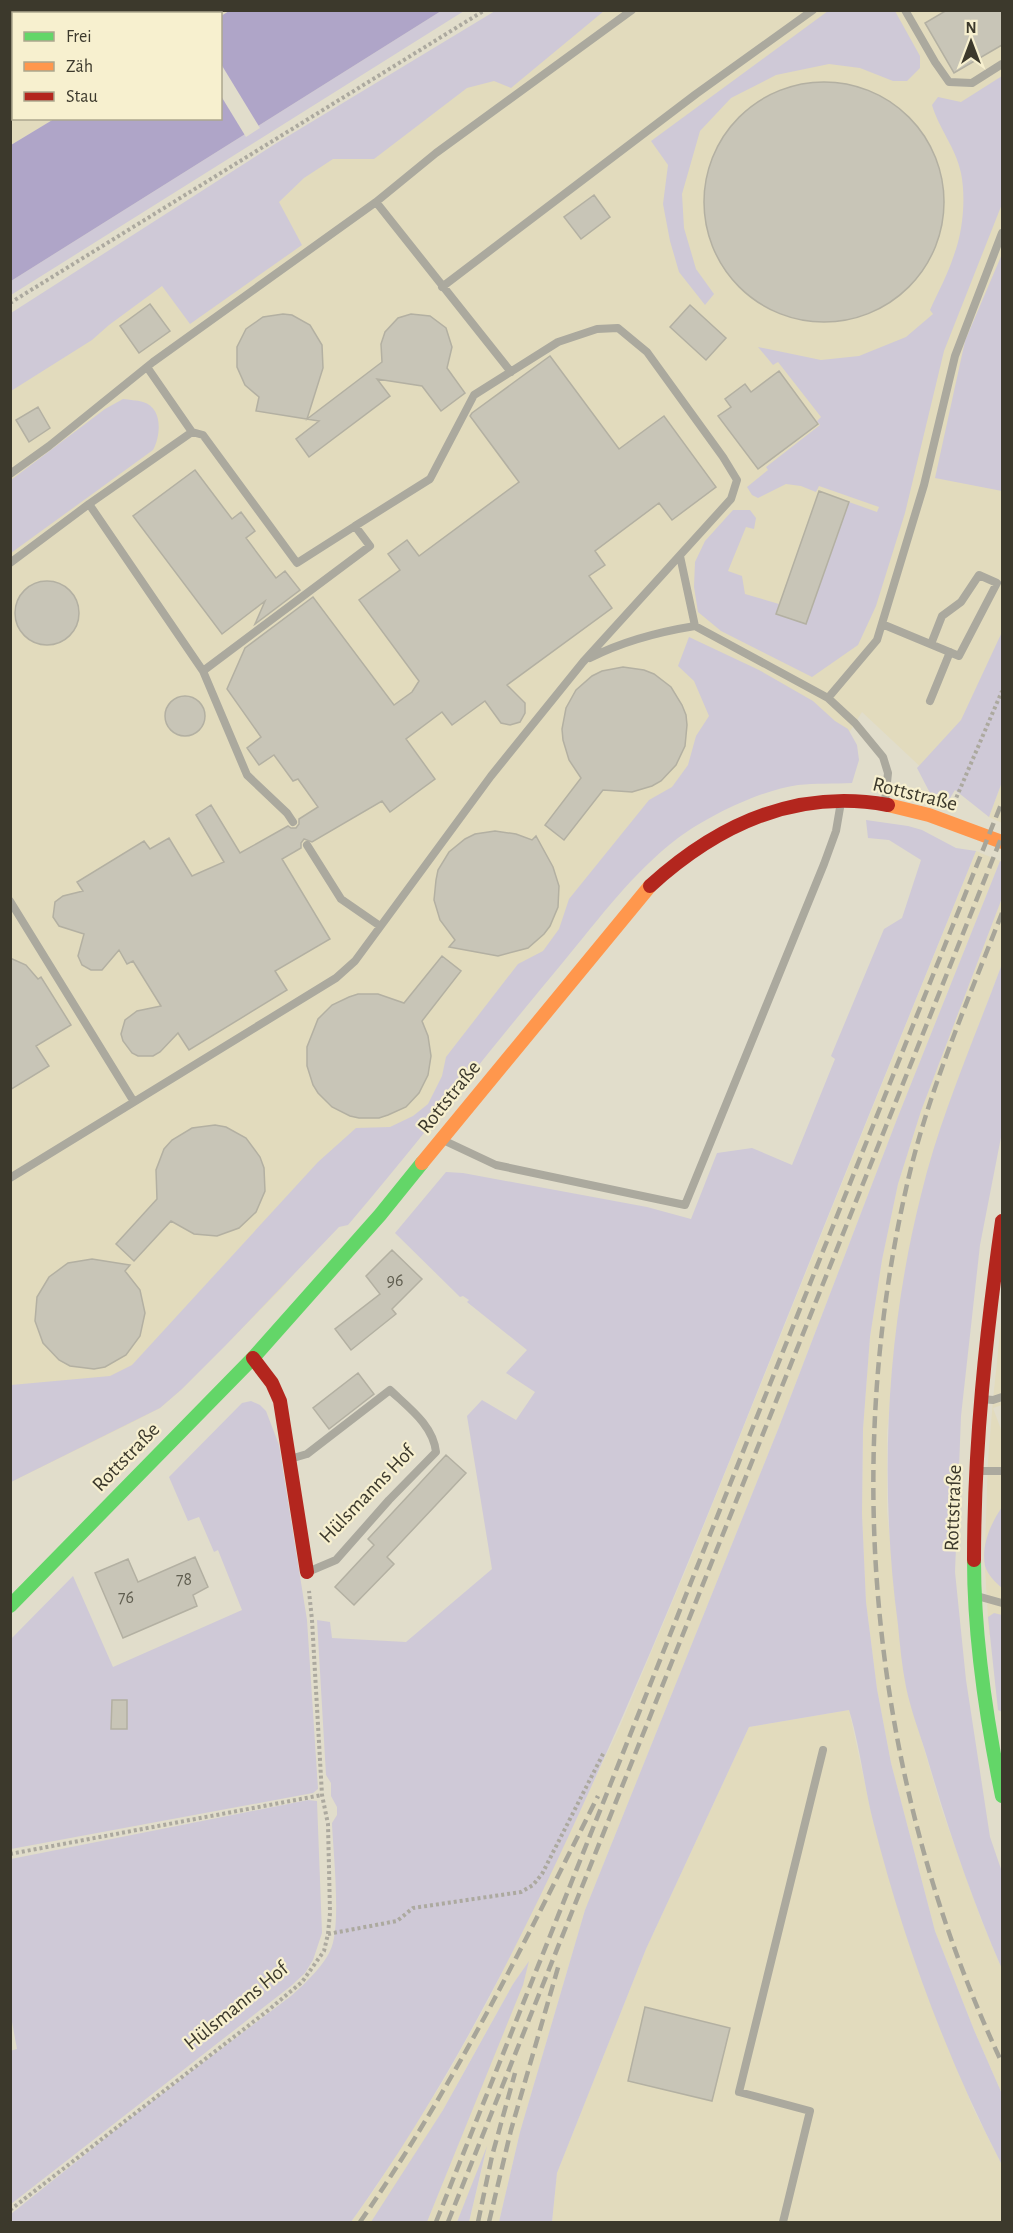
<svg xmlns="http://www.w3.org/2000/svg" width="1013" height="2233" viewBox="0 0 1013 2233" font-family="'Alegreya Sans',sans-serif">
<rect width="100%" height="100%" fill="#e1ddcb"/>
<path fill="#e2dbbd" d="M 11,11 L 229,11 L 221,16 L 220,14 L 14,14 L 14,118 L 54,119 L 11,145 Z
M 538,11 L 1002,11 L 1002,649 L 952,759 L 926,772 L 862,712 L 842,744 L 684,815 L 281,1289 L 182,1389 L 160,1408 L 135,1421 L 11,1482 L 10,339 Z
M 1002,782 L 1002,823 L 989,817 Z
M 976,851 L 1000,861 L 897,1119 L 779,1427 L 585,1910 L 520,2132 L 499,2222 L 469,2222 L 486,2152 L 457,2222 L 427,2222 L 522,1985 L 528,1963 L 513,1984 L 443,2110 L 391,2194 L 371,2222 L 351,2222 L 376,2187 L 447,2075 L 489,1999 L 555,1864 L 621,1724 L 690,1560 Z
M 1002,898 L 1002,964 L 943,1121 L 896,1347 L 887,1432 L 887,1512 L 906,1687 L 942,1810 L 981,1919 L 1002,1969 L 1002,2094 L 974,2030 L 935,1931 L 891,1763 L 877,1689 L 866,1602 L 862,1514 L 863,1429 L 870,1337 L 882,1260 L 898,1184 L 921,1111 Z
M 1002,1313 L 1002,1405 L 993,1408 L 1002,1432 L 1002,1507 L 991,1527 L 985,1549 L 988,1461 L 993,1400 Z
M 985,1567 L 1002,1588 L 1002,1629 L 989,1635 Z
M 849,1710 L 873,1821 L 909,1943 L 973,2108 L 1002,2165 L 1002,2222 L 552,2222 L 557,2173 L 646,1949 L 749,1727 Z"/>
<path fill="#cfc9d7" d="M 441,11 L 464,11 L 11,295 L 11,281 Z
M 495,11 L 604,11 L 511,88 L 494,81 L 467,88 L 374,159 L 333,159 L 304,178 L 279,202 L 302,245 L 190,324 L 162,286 L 109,325 L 92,340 L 11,391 L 11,313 L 275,144 Z
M 828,11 L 895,11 L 920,56 L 920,68 L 907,81 L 893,81 L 860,68 L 829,64 L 776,75 L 731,98 L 700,131 L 682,194 L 684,228 L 696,269 L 714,294 L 705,305 L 679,272 L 670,241 L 663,204 L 668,165 L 651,141 Z
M 1002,76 L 1002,204 L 944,351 L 905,513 L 876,606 L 858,645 L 812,677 L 721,631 L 698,612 L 694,587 L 695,562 L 705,541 L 733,510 L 750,510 L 756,518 L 754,529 L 746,527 L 728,571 L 742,576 L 745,594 L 779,604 L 776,614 L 806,624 L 849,502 L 877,512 L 879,507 L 819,486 L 816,492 L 801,486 L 786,484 L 758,498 L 752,495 L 747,487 L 768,470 L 766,467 L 820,425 L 817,421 L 821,417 L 778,362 L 773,365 L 758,347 L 821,360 L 859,356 L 906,337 L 933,314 L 930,310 C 938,292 948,274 954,255 C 963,231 966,198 961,173 C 956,148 939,129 932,105 L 938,97 L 961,102 Z
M 1002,254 L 1002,491 L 935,478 L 965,341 Z
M 123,399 C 129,400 137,400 143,402 C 163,408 161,435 153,450 L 11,553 L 11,480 L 105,409 Z
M 1002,632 L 1002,782 L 989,817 L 955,790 L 947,803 L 931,795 L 917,768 L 961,720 Z
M 689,637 L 759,670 L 813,701 L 835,721 L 848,729 L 857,745 L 859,760 L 852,783 C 834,784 815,783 798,785 C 761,790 708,816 678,838 C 633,872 599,919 564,961 C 491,1048 422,1138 348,1225 L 339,1227 L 225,1346 L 182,1389 L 160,1408 L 11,1482 L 11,1385 L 110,1376 L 132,1365 L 318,1162 L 356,1128 L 390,1127 L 413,1116 L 428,1104 L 442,1076 L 446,1057 L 518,964 L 543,951 L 559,929 L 569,899 L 649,800 L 672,787 L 688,765 L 696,736 L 709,716 L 694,681 L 678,666 Z
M 866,820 L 908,826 L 922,830 L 956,848 L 976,851 C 897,1046 818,1240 740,1435 C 686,1569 631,1702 570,1833 C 507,1969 438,2101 351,2222 L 11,2222 L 11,2214 L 137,2113 L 291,1996 C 303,1986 324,1965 330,1951 C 342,1929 333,1851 332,1823 L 337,1815 L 337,1807 L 331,1796 L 331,1783 L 326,1775 L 317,1620 L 330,1622 L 332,1638 L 406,1642 L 492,1569 L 467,1416 L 482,1400 L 516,1420 L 535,1392 L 506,1373 L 527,1350 L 467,1302 L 469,1300 L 463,1296 L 460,1297 L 395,1233 L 446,1172 L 463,1173 L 647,1207 L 691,1219 L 717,1153 L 752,1148 L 792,1165 L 835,1059 L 831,1056 L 884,929 L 902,918 L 921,860 L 889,840 L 868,838 Z
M 1000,861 L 1002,862 L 1002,898 L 921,1111 L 898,1184 L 882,1260 L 870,1337 L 863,1429 L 862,1514 L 866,1602 L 877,1689 L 891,1763 L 935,1931 L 974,2030 L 1002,2094 L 1002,2165 C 946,2057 903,1940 873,1821 C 864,1785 860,1746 849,1710 L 749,1727 L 646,1949 L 557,2173 L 552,2222 L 499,2222 L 520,2132 L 585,1910 L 779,1427 L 897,1119 Z
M 1002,964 L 1002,1132 L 980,1245 L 961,1416 L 955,1572 L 966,1680 L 990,1837 L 1002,1872 L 1002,1969 C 972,1900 948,1829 927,1757 C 920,1734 911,1711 906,1687 C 902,1667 900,1646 898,1625 C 879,1483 886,1334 921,1195 C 940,1116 974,1040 1002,964 Z
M 251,1401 L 260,1405 L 266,1411 L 279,1445 L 307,1620 L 318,1789 L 313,1793 L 302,1795 L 11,1849 L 11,1639 L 73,1576 L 113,1667 L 242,1610 L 218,1550 L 214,1552 L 199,1517 L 188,1521 L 169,1477 L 242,1403 Z
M 1002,1507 L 1002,1588 C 996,1583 987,1574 985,1566 C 981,1545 991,1523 1002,1507 Z
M 994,1613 L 1002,1615 L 1002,1712 L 998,1710 L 988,1617 Z
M 308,1800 L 317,1801 L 322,1933 L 313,1960 L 305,1973 L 291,1986 L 11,2204 L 10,2051 L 17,2049 L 10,2011 L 11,1859 Z
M 529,1961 L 523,1985 L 427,2222 L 371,2222 L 443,2110 L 513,1984 Z
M 487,2146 L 469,2222 L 457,2222 Z"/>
<path fill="#afa5c8" d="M 229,11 L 441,11 L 11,281 L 11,145 L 54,119 L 220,118 L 221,16 Z"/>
<path fill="#e1ddcb" d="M 221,64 L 260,128 L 246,137 L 221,96 Z"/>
<path fill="#c8c5b7" stroke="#b3b0a2" stroke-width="1.5" d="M 947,10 L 1002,10 L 1002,45 L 954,73 L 925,23 Z
M704 202a120 120 0 1 1 240 0a120 120 0 1 1-240 0Z
M 594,195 L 610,217 L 581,239 L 564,217 Z
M 150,304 L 170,331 L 139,353 L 120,326 Z
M 690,305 L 726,338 L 706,360 L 670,327 Z
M 283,314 L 292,315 L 310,325 L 322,345 L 323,368 L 307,419 L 382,362 L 381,344 L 385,332 L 398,318 L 411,314 L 430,316 L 446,328 L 452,347 L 447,368 L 465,393 L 441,411 L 422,386 L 377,379 L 390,396 L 309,457 L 296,439 L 319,421 L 256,411 L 259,397 L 245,385 L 237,367 L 237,347 L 246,329 L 263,317 Z
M 550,356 L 619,449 L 664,416 L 716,487 L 672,520 L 659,503 L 595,551 L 605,565 L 589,576 L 612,608 L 507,685 L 525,703 L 525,713 L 520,722 L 510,725 L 501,723 L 485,701 L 452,725 L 442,712 L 406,739 L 435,779 L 390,812 L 382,801 L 312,842 L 304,839 L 301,843 L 301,848 L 282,859 L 330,939 L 275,971 L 287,990 L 189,1050 L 178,1033 L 160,1052 L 153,1056 L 138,1056 L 132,1053 L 123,1041 L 121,1034 L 125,1020 L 137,1011 L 161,1006 L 133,961 L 127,964 L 119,950 L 102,970 L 91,970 L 82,965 L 78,956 L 84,934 L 59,926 L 53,917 L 55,902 L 63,896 L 83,891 L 77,882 L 144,841 L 150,849 L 169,838 L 192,876 L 224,862 L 196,815 L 211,805 L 240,853 L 288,826 L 291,828 L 296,828 L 299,824 L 299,819 L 318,807 L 298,779 L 293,781 L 274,755 L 259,765 L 247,748 L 261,737 L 227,689 L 245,648 L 313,597 L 394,705 L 412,692 L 419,681 L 359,600 L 400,570 L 388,554 L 407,540 L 419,556 L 519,482 L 470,416 L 472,413 Z
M 779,371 L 818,424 L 758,469 L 718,416 L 731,407 L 725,399 L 745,384 L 751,392 Z
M 38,407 L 50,428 L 29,442 L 16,420 Z
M 195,470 L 232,519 L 241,512 L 255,531 L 246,538 L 276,578 L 285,571 L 300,590 L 255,624 L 265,601 L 222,634 L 133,516 Z
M 819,491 L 849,502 L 806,624 L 776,614 Z
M15 613a32 32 0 1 1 64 0a32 32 0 1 1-64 0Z
M 623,667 L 644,670 L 654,674 L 671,687 L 682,705 L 686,715 L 687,725 L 685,746 L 676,765 L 661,781 L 652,786 L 632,792 L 603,790 L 564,840 L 545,825 L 581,778 L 569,760 L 563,740 L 562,729 L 566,708 L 576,690 L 592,676 L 602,671 Z
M165 716a20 20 0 1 1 40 0a20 20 0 1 1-40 0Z
M 495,831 L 516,834 L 532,840 L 536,836 L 553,867 L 559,886 L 558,907 L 550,926 L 544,934 L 528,948 L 498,956 L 449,947 L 455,940 L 440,920 L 434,900 L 436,880 L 438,870 L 449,852 L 465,839 L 475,834 Z
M 442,956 L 461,971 L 422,1021 L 428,1036 L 431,1056 L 428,1075 L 419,1093 L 406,1107 L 388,1115 L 379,1118 L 359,1118 L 350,1116 L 332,1107 L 318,1093 L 313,1085 L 307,1066 L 307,1047 L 318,1019 L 332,1005 L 349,997 L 358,994 L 378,994 L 404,1003 Z
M 10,958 L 26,965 L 38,979 L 41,977 L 71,1025 L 36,1046 L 49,1066 L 10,1090 Z
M 215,1125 L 226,1127 L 246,1138 L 260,1157 L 264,1168 L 265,1191 L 256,1212 L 239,1228 L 217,1236 L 194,1234 L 171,1221 L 134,1261 L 116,1244 L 157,1199 L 156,1170 L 164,1149 L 172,1140 L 192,1128 Z
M 392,1250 L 422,1279 L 392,1309 L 396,1314 L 351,1350 L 335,1329 L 380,1294 L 366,1276 Z
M 92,1259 L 130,1265 L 125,1271 L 140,1290 L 145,1313 L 140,1336 L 126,1355 L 105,1367 L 94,1369 L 70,1366 L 59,1360 L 43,1343 L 35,1321 L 37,1297 L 49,1277 L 68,1263 Z
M 358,1373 L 374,1394 L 329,1429 L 313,1408 Z
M 446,1455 L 466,1473 L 387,1557 L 394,1564 L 354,1605 L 335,1587 L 374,1545 L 368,1539 Z
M 195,1557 L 208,1587 L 193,1595 L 197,1606 L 123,1638 L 95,1573 L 128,1559 L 138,1582 Z
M 112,1700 L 127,1700 L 127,1729 L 111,1729 Z
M 645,2007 L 730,2028 L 712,2101 L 628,2081 Z"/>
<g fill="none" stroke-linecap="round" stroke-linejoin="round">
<path stroke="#aca99f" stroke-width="4" stroke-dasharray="3 3" stroke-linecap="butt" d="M 10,303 L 485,10
M 954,803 L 1002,691
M 10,1854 L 322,1795
M 328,1934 L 397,1921 L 413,1908 L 521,1892 L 533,1885 L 542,1874 L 604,1752
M 10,2210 L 266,2012 L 302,1982 L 324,1951 L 328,1934 L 330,1913 L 328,1824 L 322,1795 L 312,1620 L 309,1591"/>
<path stroke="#aba99e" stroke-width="8" d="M 905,10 L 935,62 L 949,82 L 972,83 L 1002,64
M 376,202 L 436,153 L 632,10
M 442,287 L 696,94 L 813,10
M 147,367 L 192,432 L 89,504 L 203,671 L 247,775 L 287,813 L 293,822
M 192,432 L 203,435 L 297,563 L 355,526
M 10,474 L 49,446 L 153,362 L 376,202 L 511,372
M 680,556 L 695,626 L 828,698 L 855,723 L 883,757 L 888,773 L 885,801
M 10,563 L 89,504
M 882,624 L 959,656 L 997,583 L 979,575 L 961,602 L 942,616 L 931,644
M 590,658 C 623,641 658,632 695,626
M 828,698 L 877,640 L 924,485 L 955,356 L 1002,233
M 930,701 L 950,652
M 307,845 L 341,899 L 380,926
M 10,901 L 134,1102
M 445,1141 L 496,1165 L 685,1205 L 824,864 L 836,831 L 841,802
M 10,1178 L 336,978 L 355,961 L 491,776 L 583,662 L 731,499 L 737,480 L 723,457 L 647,352 L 618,328 L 597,329 L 558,342 L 474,395 L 430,479 L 355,526 L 370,546 L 203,671
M 982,1399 L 993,1400 L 1002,1397
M 290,1459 L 307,1454 L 390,1390 C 409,1408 433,1425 436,1452 L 389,1500 L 336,1560 L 310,1571
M 978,1471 L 1002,1471
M 977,1596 L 1002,1603
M 783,2222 L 810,2111 L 739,2092 L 823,1750"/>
<path stroke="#63d668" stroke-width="14" d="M 974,1560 C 974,1640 986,1718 1002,1796
M 10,1606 L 253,1358 L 380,1215 L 422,1163"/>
<path stroke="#ff974d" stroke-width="14" d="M 888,805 L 929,815 L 1002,842
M 422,1163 L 650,886"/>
<path stroke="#b3261e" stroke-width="14" d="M 650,886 C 717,825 795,788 888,805
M 253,1358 L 272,1383 L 280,1401 L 307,1572
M 974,1560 C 974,1446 986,1334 1002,1221"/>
<path stroke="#a7a599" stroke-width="4.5" stroke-dasharray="12 6" stroke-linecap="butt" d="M 1002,913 C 967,1003 927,1094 906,1189 C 840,1480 875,1793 1002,2063
M 360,2222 C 453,2088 525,1942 598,1796
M 436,2222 L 1002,802
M 448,2222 L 1002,836
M 478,2222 L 492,2156 L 515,2073
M 489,2222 L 511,2130 L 559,1964"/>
</g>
<g text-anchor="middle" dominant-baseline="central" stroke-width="4.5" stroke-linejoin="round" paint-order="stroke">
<g font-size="18" fill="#605e50">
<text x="395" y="1281">96</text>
<text x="184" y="1580">78</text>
<text x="126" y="1598">76</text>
</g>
<g font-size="21" fill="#3c392c" stroke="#f7f0cf">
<text transform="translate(915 794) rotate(14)">Rottstraße</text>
<text transform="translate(449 1097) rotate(-51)">Rottstraße</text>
<text transform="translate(126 1457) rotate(-46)">Rottstraße</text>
<text transform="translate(367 1494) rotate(-46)">Hülsmanns Hof</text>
<text transform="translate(953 1508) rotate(-88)">Rottstraße</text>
<text transform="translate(236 2006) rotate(-39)">Hülsmanns Hof</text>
</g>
</g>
<rect width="1013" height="2233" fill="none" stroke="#3c392c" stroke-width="24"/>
<rect x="12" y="12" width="210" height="108" fill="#f7f0cf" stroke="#aca78e" stroke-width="1.5"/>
<rect x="24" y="32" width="30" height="9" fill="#63d668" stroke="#aca78e" stroke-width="1.5"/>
<text x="66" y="42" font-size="18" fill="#3c392c">Frei</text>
<rect x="24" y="62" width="30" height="9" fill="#ff974d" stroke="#aca78e" stroke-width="1.5"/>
<text x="66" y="72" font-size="18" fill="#3c392c">Zäh</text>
<rect x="24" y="92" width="30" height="9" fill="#b3261e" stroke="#aca78e" stroke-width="1.5"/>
<text x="66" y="102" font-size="18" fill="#3c392c">Stau</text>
<g transform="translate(971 42)" stroke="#f7f0cf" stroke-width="4.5" paint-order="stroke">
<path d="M0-4.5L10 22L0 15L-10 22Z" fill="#3c392c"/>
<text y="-9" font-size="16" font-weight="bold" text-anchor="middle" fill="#3c392c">N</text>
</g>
</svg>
